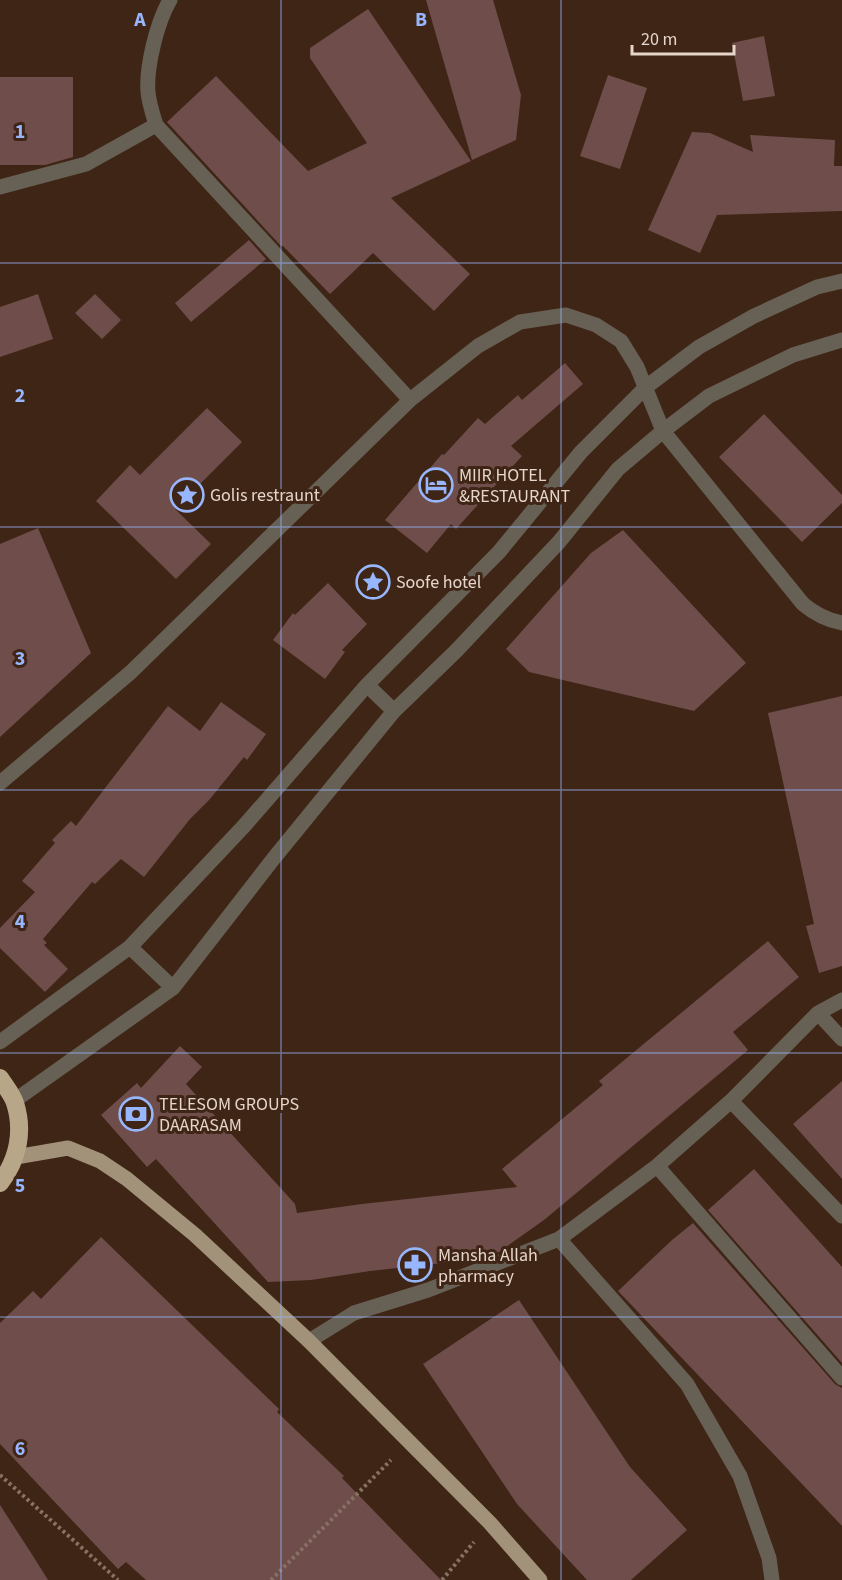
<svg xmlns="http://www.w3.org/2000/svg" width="842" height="1580" viewBox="0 0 842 1580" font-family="'Source Sans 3',sans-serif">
<rect width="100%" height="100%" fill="#3f2515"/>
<path fill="#6f4d4b" d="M 426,0 L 493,0 L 521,95 L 516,140 L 472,160 Z
M 368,9 L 471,161 L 391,198 L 470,274 L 434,311 L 373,253 L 330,294 L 283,246 L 281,246 L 167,122 L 216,76 L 308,171 L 367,143 L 310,58 L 310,48 Z
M 764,36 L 775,96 L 743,101 L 732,43 Z
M 608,75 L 647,88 L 620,169 L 580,156 Z
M 0,77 L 73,77 L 73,157 L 45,165 L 0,165 Z
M 692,132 L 710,133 L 753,152 L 750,135 L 835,140 L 834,166 L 842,166 L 842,211 L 717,215 L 700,253 L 648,230 Z
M 249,240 L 266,259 L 191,322 L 175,303 Z
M 38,294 L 53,339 L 0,357 L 0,307 Z
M 95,294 L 121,320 L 102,339 L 75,313 Z
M 565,363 L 583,384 L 511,446 L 522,456 L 456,529 L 451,524 L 427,553 L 385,520 L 442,454 L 444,455 L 478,418 L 485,424 L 518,395 L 522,400 Z
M 207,408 L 242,442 L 175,509 L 211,544 L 176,579 L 96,501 L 130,465 L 140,475 Z
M 764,414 L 842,495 L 842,503 L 802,542 L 719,457 Z
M 38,528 L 91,653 L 0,737 L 0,544 Z
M 623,530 L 746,663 L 694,711 L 529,672 L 506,649 L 591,553 Z
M 328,583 L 367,624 L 342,650 L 345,652 L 325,679 L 273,640 L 293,613 L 295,615 Z
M 842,696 L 842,966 L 819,973 L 806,926 L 814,924 L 768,713 Z
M 221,702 L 266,734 L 247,760 L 244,757 L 210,799 L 190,819 L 144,877 L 121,859 L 95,884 L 92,882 L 43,939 L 47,943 L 44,945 L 68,969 L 45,992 L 0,948 L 0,928 L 35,892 L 22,881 L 55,843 L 52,840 L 71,821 L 76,826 L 168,706 L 200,731 Z
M 768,941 L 799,977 L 733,1032 L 748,1050 L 544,1220 L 499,1252 L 480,1259 L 370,1271 L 311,1280 L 268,1282 L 156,1159 L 147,1167 L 101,1115 L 137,1083 L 141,1088 L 180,1046 L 202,1067 L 186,1084 L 295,1204 L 297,1213 L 362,1204 L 517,1187 L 502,1169 L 603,1085 L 599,1081 Z
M 842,1081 L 842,1179 L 793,1124 Z
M 754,1169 L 842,1267 L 842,1363 L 708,1210 Z
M 693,1223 L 835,1384 L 842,1388 L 842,1526 L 618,1291 L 672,1240 Z
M 101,1237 L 279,1409 L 277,1412 L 344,1476 L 342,1478 L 441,1580 L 146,1580 L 126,1562 L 118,1569 L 0,1444 L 0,1323 L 33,1291 L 41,1299 Z
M 519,1300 L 630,1467 L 687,1530 L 631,1580 L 587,1580 L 517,1504 L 423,1364 Z
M 0,1505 L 33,1556 L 48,1580 L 0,1580 Z"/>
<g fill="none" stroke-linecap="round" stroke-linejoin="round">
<path stroke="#877163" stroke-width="4" stroke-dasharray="3 3" stroke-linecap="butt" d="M 0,1475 L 118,1580
M 271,1580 L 391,1460
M 442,1580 L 474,1542"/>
<path stroke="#676054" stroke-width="15" d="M 170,0 C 157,22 146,67 148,92 C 149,103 153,115 156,125 L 410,400
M 0,187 L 86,164 L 156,125
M 367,685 L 394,711
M 0,783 L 131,672 L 410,400 L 478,346 L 520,322 L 566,315 L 596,325 L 621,341 L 637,367 L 663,431 L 803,604 C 815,614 826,620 842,623
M 130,947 L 173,988
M 818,1013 L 842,1039
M 0,1042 L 130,947 L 244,826 L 367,685 L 499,552 L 581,452 L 646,387 L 699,347 L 754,316 L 817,287 L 842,281
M 14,1101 L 173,988 L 274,858 L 394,711 L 456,651 L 559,542 L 618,469 L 663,431 L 709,396 L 793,355 L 842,340
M 731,1101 L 842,1216
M 657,1166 L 842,1378
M 559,1239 L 687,1384 L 740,1476 L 769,1558 L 772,1580
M 309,1341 L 354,1313 L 428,1290 L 559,1239 L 657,1166 L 731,1101 L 818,1013 L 842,1000"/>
<path stroke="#a19279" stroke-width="15" d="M 16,1157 L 68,1148 L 100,1161 L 127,1179 L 195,1235 L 309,1341 L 490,1523 L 540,1580"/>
<path stroke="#b7a688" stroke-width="18" d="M 0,1078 C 5,1086 12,1094 15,1103 C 24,1131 18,1160 0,1183"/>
</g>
<path fill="none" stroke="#97b6fd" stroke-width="1.5" stroke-opacity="0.55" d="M 281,0 L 281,1580M 561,0 L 561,1580M 0,263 L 842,263M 0,527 L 842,527M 0,790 L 842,790M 0,1053 L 842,1053M 0,1317 L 842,1317"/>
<defs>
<symbol id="hotel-ring" viewBox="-11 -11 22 22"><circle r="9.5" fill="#3f2515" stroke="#97b6fd" stroke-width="1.5"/><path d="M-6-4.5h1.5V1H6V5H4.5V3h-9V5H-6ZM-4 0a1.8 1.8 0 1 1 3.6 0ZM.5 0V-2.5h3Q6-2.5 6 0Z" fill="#97b6fd"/></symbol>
<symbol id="sight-ring" viewBox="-11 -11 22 22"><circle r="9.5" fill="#3f2515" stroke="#97b6fd" stroke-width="1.5"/><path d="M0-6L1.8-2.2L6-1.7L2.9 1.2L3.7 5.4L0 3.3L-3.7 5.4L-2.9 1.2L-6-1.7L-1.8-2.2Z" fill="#97b6fd"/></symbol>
<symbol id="bank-ring" viewBox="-11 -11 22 22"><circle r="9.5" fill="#3f2515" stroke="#97b6fd" stroke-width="1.5"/><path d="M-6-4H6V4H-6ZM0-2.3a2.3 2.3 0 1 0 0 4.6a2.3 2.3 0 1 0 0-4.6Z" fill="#97b6fd"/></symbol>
<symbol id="pharmacy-ring" viewBox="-11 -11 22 22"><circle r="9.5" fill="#3f2515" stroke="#97b6fd" stroke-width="1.5"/><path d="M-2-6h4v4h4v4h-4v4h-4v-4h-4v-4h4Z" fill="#97b6fd"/></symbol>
</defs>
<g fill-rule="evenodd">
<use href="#hotel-ring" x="417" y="466" width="38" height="38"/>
<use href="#sight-ring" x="168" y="476" width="38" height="38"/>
<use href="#sight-ring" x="354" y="563" width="38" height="38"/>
<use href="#bank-ring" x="117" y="1095" width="38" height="38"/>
<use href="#pharmacy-ring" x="396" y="1246" width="38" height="38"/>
</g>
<g text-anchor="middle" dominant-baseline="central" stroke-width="6" stroke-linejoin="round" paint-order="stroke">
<g font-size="18" fill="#e6d5cb" stroke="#3f2515" text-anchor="start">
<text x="459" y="475">MIIR HOTEL<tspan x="459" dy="21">&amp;RESTAURANT</tspan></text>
<text x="210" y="495">Golis restraunt</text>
<text x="396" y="582">Soofe hotel</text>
<text x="159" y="1104">TELESOM GROUPS<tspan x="159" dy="21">DAARASAM</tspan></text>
<text x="438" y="1255">Mansha Allah<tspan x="438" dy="21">pharmacy</tspan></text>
</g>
</g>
<g font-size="20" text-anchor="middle" font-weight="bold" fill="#97b6fd" stroke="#3f2515" stroke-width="6" stroke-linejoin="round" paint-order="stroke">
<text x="140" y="26">A</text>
<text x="421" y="26">B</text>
<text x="20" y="138">1</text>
<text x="20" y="402">2</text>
<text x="20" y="665">3</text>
<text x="20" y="928">4</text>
<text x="20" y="1192">5</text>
<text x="20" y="1455">6</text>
</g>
<path d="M632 45v9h102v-9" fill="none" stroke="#e6d5cb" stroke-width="3"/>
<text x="641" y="45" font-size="18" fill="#e6d5cb" stroke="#3f2515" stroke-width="4.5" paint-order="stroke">20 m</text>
</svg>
